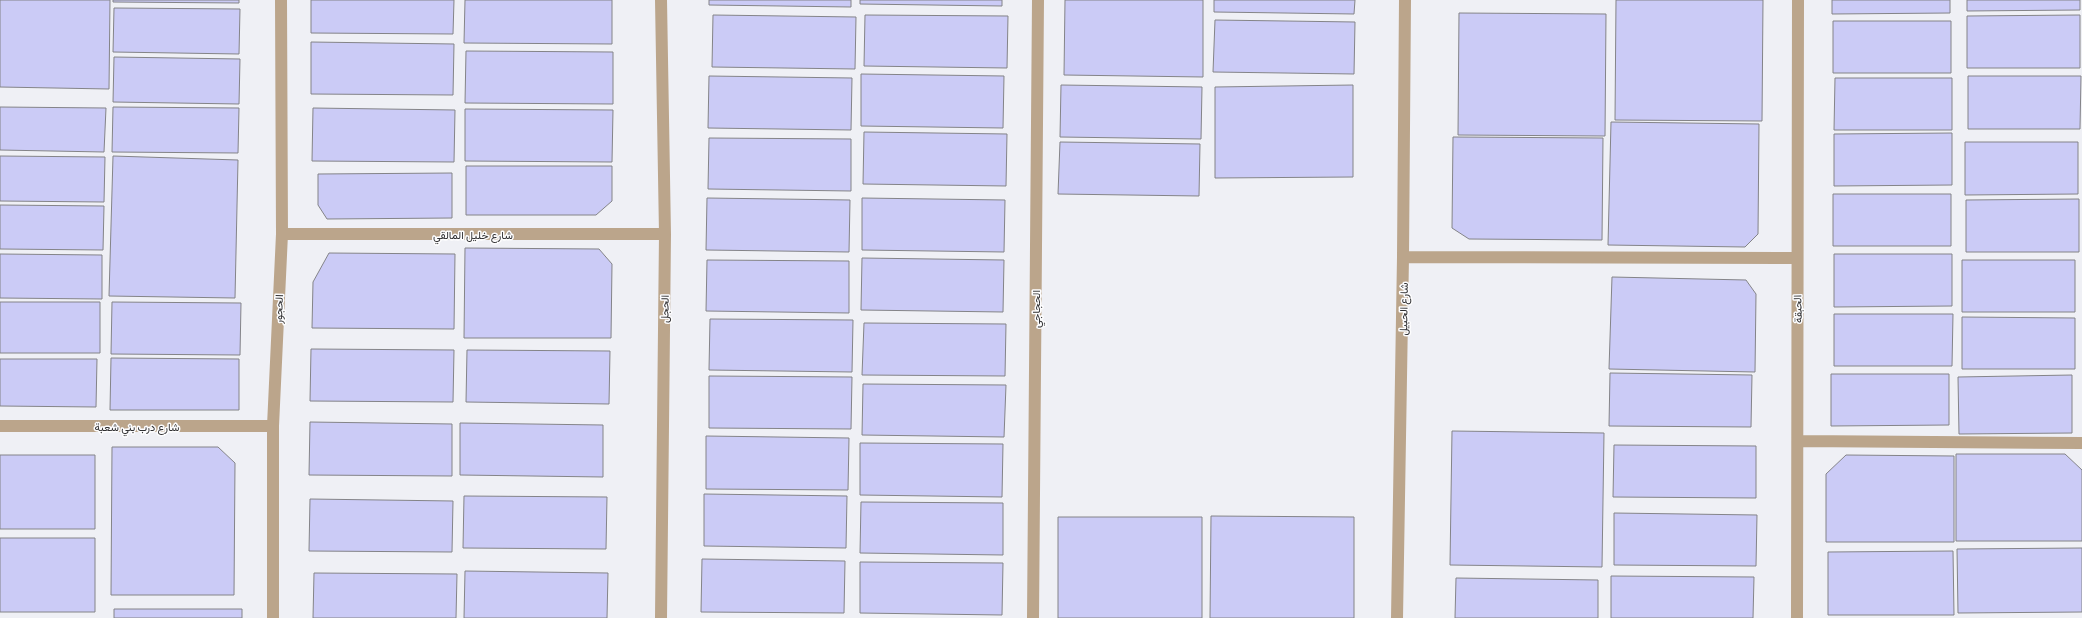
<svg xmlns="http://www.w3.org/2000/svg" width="2082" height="618" viewBox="0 0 2082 618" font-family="Manrope,Vazirmatn,sans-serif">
<rect width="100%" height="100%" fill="#eff0f5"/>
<path fill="#cbcbf6" stroke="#848488" d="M 0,0 L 110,0 L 109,89 L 0,87 Z
M 113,0 L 239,0 L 239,3 L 113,2 Z
M 311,0 L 454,0 L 453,34 L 311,33 Z
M 465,0 L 612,0 L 612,44 L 464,43 Z
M 709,0 L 851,0 L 851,7 L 709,5 Z
M 860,0 L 1002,0 L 1002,6 L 860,4 Z
M 1065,0 L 1203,0 L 1203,77 L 1064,75 Z
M 1214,0 L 1355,0 L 1354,14 L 1214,12 Z
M 1616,0 L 1763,0 L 1762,121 L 1615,120 Z
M 1832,0 L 1950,0 L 1950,13 L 1832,14 Z
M 1967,0 L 2080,0 L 2080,10 L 1967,11 Z
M 114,8 L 240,9 L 239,54 L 113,52 Z
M 1459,13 L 1606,14 L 1605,136 L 1458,135 Z
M 713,15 L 856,17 L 855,69 L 712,67 Z
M 865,15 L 1008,16 L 1007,68 L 864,66 Z
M 2080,15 L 2080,68 L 1967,68 L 1967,16 Z
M 1215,20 L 1355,22 L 1354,74 L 1213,72 Z
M 1833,21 L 1951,21 L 1951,73 L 1833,73 Z
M 311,42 L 454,44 L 453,95 L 311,94 Z
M 466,51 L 613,52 L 613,104 L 465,103 Z
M 114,57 L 240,59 L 239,104 L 113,102 Z
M 861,74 L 1004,76 L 1003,128 L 861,126 Z
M 709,76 L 852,78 L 851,130 L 708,128 Z
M 1968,76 L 2081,76 L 2080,129 L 1968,129 Z
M 1835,78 L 1952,78 L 1952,130 L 1834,130 Z
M 1061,85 L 1202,87 L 1201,139 L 1060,137 Z
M 1353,85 L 1353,177 L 1215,178 L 1215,87 Z
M 0,107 L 106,108 L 104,152 L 0,150 Z
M 113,107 L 239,108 L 238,153 L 112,152 Z
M 313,108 L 455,110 L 454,162 L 312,161 Z
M 465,109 L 613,110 L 612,162 L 465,161 Z
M 1611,122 L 1759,124 L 1758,234 L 1745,247 L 1608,245 Z
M 864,132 L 1007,134 L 1006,186 L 863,184 Z
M 1952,133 L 1952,185 L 1834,186 L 1834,134 Z
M 1453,137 L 1603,138 L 1602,240 L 1469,239 L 1452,228 Z
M 709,138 L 851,139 L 851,191 L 708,189 Z
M 1060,142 L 1200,144 L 1199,196 L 1058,194 Z
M 1965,142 L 2078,142 L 2078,194 L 1965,195 Z
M 0,156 L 105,157 L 104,202 L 0,201 Z
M 113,156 L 238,160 L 235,298 L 109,296 Z
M 466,166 L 612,166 L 612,201 L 596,215 L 466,215 Z
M 452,173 L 452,218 L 327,219 L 318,205 L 318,174 Z
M 1833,194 L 1951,194 L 1951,246 L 1833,246 Z
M 707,198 L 850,200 L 849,252 L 706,250 Z
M 862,198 L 1005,200 L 1004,252 L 862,250 Z
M 2079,199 L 2079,252 L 1966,252 L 1966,200 Z
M 0,205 L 104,206 L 103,250 L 0,249 Z
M 465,248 L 599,249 L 612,264 L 611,338 L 464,338 Z
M 329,253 L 455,254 L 454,329 L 312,328 L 313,282 Z
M 0,254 L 102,255 L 102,299 L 0,298 Z
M 1834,254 L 1952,254 L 1952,306 L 1834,307 Z
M 862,258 L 1004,260 L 1003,312 L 861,310 Z
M 707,260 L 849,261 L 849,313 L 706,311 Z
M 1962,260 L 2075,260 L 2075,312 L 1962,312 Z
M 1612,277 L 1746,280 L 1756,294 L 1755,372 L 1609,369 Z
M 0,302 L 100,302 L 100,353 L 0,353 Z
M 112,302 L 241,303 L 240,355 L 111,354 Z
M 1834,314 L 1953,314 L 1952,366 L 1834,366 Z
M 1962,317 L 2075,318 L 2075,369 L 1962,369 Z
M 710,319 L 853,320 L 852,372 L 709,370 Z
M 864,323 L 1006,324 L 1005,376 L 862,375 Z
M 311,349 L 454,350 L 453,402 L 310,401 Z
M 467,350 L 610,351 L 609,404 L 466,402 Z
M 111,358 L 239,359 L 239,410 L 110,410 Z
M 0,359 L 97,359 L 96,407 L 0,406 Z
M 1610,373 L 1752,375 L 1751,427 L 1609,426 Z
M 1831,374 L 1949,374 L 1949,425 L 1831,426 Z
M 2072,375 L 2072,433 L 1959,434 L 1958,377 Z
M 709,376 L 852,377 L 851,429 L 709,428 Z
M 863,384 L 1006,385 L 1004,437 L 862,435 Z
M 310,422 L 452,424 L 452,476 L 309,475 Z
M 460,423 L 603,425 L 603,477 L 460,475 Z
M 1452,431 L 1604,433 L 1602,567 L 1450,565 Z
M 706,436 L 849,438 L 848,490 L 706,489 Z
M 860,443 L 1003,444 L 1002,497 L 860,495 Z
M 1614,445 L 1756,446 L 1756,498 L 1613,497 Z
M 112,447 L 218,447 L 235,463 L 234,595 L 111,595 Z
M 1956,454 L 2065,454 L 2082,470 L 2082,541 L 1956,541 Z
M 0,455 L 95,455 L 95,529 L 0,529 Z
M 1846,455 L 1954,456 L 1954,542 L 1826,542 L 1826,474 Z
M 704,494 L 847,496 L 846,548 L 704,546 Z
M 464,496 L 607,497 L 606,549 L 463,548 Z
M 310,499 L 453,501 L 452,552 L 309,551 Z
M 861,502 L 1003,503 L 1003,555 L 860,553 Z
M 1614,513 L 1757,515 L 1756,566 L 1614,565 Z
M 1211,516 L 1354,517 L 1354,618 L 1210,618 Z
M 1058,517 L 1202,517 L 1202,618 L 1058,618 Z
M 0,538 L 95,538 L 95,612 L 0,612 Z
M 2082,548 L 2082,612 L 1958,613 L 1957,549 Z
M 1953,551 L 1954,615 L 1828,615 L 1828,552 Z
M 702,559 L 845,561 L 844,613 L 701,612 Z
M 860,562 L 1003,563 L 1002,615 L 860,613 Z
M 465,571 L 608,573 L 607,618 L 464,618 Z
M 314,573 L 457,574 L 456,618 L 313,618 Z
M 1611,576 L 1754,577 L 1753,618 L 1611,618 Z
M 1456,578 L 1598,580 L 1598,618 L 1455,618 Z
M 114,609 L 242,609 L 242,618 L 114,618 Z"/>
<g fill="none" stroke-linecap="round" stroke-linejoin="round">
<path stroke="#bba58b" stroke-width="12" d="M 661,0 L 665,234 L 661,618
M 282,234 L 665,234
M 1403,257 L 1797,258
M 0,426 L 273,426
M 1799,441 L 2082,443
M 273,618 L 273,426 L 282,234 L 281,0
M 1033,618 L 1038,0
M 1397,618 L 1403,257 L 1405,0
M 1797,618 L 1798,0"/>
</g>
<g text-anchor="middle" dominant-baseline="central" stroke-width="3" stroke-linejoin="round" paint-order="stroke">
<g font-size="11" fill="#2f2f31" stroke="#fdfdfe">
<text x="473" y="234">شارع خليل المالقي</text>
<text transform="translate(278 309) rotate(-88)">الحجور</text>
<text transform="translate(664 309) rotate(-89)">الحجل</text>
<text transform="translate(1035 309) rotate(-90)">الحجاجي</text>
<text transform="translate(1403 309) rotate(-89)">شارع الحبيل</text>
<text transform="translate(1797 309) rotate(-91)">الحبقة</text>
<text x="137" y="426">شارع درب بني شعبة</text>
</g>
</g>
</svg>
